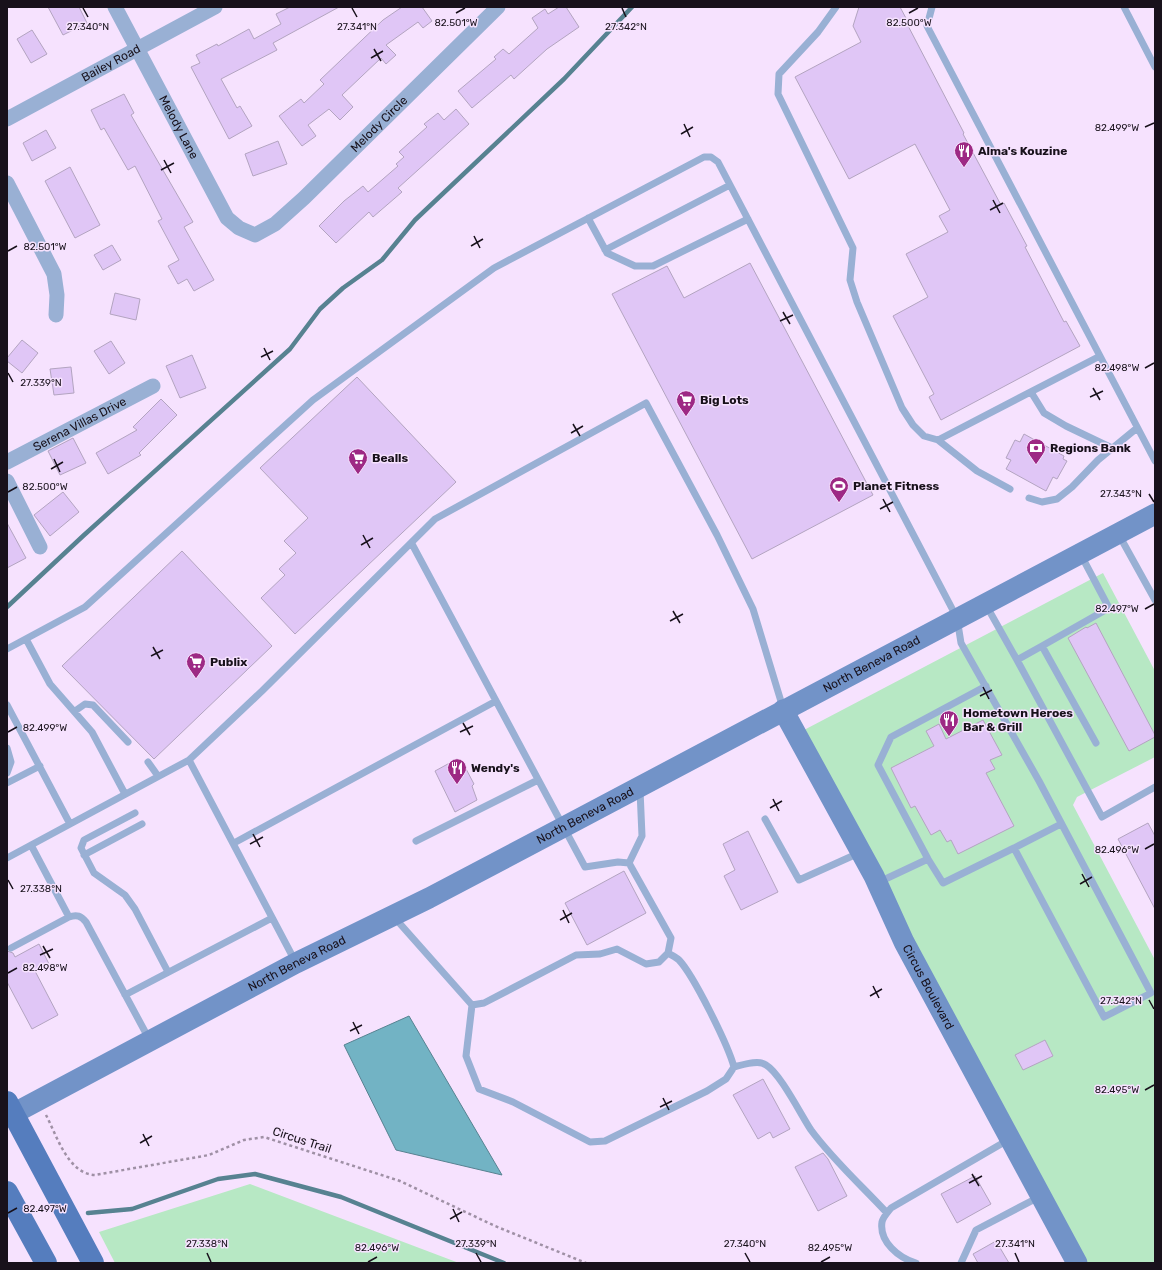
<svg xmlns="http://www.w3.org/2000/svg" width="1162" height="1270" viewBox="0 0 1162 1270" font-family="Rubik,sans-serif">
<rect width="100%" height="100%" fill="#f6e2fe"/>
<path fill="#b7e8c4" d="M 1103,573 L 1155,671 L 1155,757 L 1077,797 L 1073,805 L 1155,960 L 1155,1263 L 1087,1263 L 912,938 L 804,730 Z
M 250,1184 L 459,1263 L 115,1263 L 99,1232 Z"/>
<path fill="#72b3c4" stroke="#578291" d="M 409,1016 L 502,1175 L 396,1150 L 344,1045 Z"/>
<g fill="none" stroke-linecap="round" stroke-linejoin="round">
<path stroke="#578291" stroke-width="4.5" d="M 7,607 L 83,536 L 290,349 L 320,309 L 343,288 L 382,260 L 415,220 L 564,79 L 632,7
M 88,1213 L 132,1209 L 218,1179 L 255,1174 L 341,1197 L 504,1263"/>
</g>
<path fill="#e0c6f6" stroke="#b3a4c0" d="M 48,7 L 79,7 L 87,23 L 63,35 Z
M 290,7 L 339,7 L 273,43 L 277,50 L 221,79 L 237,108 L 240,106 L 252,126 L 229,139 L 191,67 L 200,63 L 196,55 L 217,44 L 218,46 L 249,29 L 254,39 L 281,24 L 276,14 Z
M 402,7 L 422,7 L 432,21 L 423,28 L 418,22 L 386,45 L 396,55 L 386,64 L 381,58 L 342,95 L 353,107 L 340,120 L 329,109 L 308,125 L 316,136 L 302,146 L 279,116 L 301,99 L 304,103 L 324,84 L 320,80 L 383,20 Z
M 559,7 L 566,7 L 579,27 L 547,49 L 514,79 L 511,75 L 472,108 L 458,91 L 496,59 L 494,57 L 503,49 L 509,54 L 538,28 L 532,18 L 545,9 L 548,14 Z
M 859,7 L 900,7 L 907,20 L 905,20 L 964,133 L 963,134 L 1001,205 L 1004,203 L 1027,246 L 1025,247 L 1064,322 L 1066,321 L 1080,346 L 941,420 L 929,397 L 934,394 L 893,316 L 928,297 L 906,254 L 948,232 L 939,216 L 950,210 L 915,144 L 849,179 L 795,77 L 861,42 L 853,26 Z
M 32,30 L 47,54 L 31,63 L 17,39 Z
M 124,94 L 134,113 L 131,115 L 193,222 L 184,227 L 214,280 L 194,291 L 187,279 L 178,284 L 168,266 L 179,260 L 158,221 L 162,219 L 135,166 L 128,170 L 104,128 L 101,130 L 91,110 Z
M 456,109 L 469,124 L 398,188 L 402,192 L 373,217 L 369,212 L 336,243 L 319,226 L 344,201 L 363,186 L 368,192 L 398,166 L 396,164 L 404,157 L 399,152 L 427,127 L 424,124 L 438,113 L 444,120 Z
M 46,130 L 56,148 L 32,161 L 23,143 Z
M 278,141 L 287,164 L 253,176 L 245,154 Z
M 70,167 L 100,225 L 75,238 L 45,181 Z
M 112,245 L 121,260 L 103,270 L 94,255 Z
M 750,263 L 873,495 L 752,559 L 612,294 L 667,266 L 684,298 Z
M 115,293 L 140,299 L 136,320 L 110,314 Z
M 22,340 L 38,353 L 22,373 L 7,361 L 7,358 Z
M 111,341 L 125,363 L 109,374 L 94,351 Z
M 192,355 L 206,388 L 180,398 L 166,366 Z
M 71,367 L 74,393 L 54,395 L 50,369 Z
M 357,377 L 456,482 L 295,634 L 261,598 L 285,575 L 279,569 L 296,553 L 284,541 L 308,518 L 260,468 Z
M 161,399 L 177,415 L 139,453 L 141,455 L 108,474 L 96,453 L 137,430 L 133,427 Z
M 1024,434 L 1064,456 L 1063,459 L 1067,461 L 1057,479 L 1053,477 L 1046,491 L 1006,469 L 1011,460 L 1006,458 L 1015,440 L 1020,442 Z
M 73,438 L 86,463 L 60,475 L 48,451 Z
M 63,492 L 79,512 L 50,536 L 34,515 Z
M 7,523 L 26,558 L 7,568 Z
M 182,551 L 272,646 L 154,759 L 62,666 Z
M 1096,623 L 1155,735 L 1155,737 L 1129,751 L 1068,638 L 1086,627 L 1087,628 Z
M 983,720 L 1002,755 L 990,760 L 995,769 L 986,773 L 1014,826 L 958,854 L 951,840 L 947,842 L 940,830 L 931,835 L 915,806 L 911,808 L 891,768 L 934,746 L 926,731 L 939,724 L 946,739 Z
M 457,759 L 462,769 L 465,767 L 474,784 L 472,786 L 477,800 L 455,812 L 435,771 Z
M 1148,823 L 1155,836 L 1155,909 L 1118,839 Z
M 748,831 L 778,892 L 741,910 L 724,876 L 735,870 L 723,844 Z
M 624,871 L 646,913 L 587,945 L 565,903 Z
M 39,944 L 49,964 L 35,971 L 58,1015 L 32,1029 L 7,982 L 7,951 L 13,953 L 15,957 Z
M 1045,1040 L 1053,1056 L 1023,1070 L 1015,1055 Z
M 763,1079 L 790,1129 L 773,1138 L 770,1132 L 758,1139 L 733,1095 Z
M 823,1153 L 828,1159 L 847,1196 L 818,1211 L 795,1167 Z
M 975,1176 L 991,1204 L 957,1223 L 941,1194 Z
M 996,1241 L 1009,1263 L 978,1263 L 973,1254 Z"/>
<g fill="none" stroke-linecap="round" stroke-linejoin="round">
<path stroke="#9f90a5" stroke-width="2.5" stroke-dasharray="3 3" stroke-linecap="butt" d="M 46,1115 C 57,1136 68,1174 95,1175 L 209,1155 L 244,1140 L 264,1137 L 400,1181 L 495,1226 L 586,1263"/>
<path stroke="#99b0d4" stroke-width="7" d="M 836,7 L 818,32 L 779,74 L 778,94 L 853,248 L 850,280 L 857,302 L 902,408 L 913,425 L 924,436 L 938,440 L 977,471 L 1010,489
M 932,7 L 927,26 L 1155,461
M 1124,7 L 1155,67
M 588,218 L 607,253 L 635,266 L 653,266 L 748,219
M 605,250 L 730,185
M 1031,392 L 1044,413 L 1066,426 L 1112,448
M 938,440 L 1100,356
M 1029,498 L 1042,502 L 1057,499 L 1072,487 L 1098,460 L 1137,428
M 1119,535 L 1155,600
M 1081,555 L 1109,608 L 1042,646 L 1096,743
M 986,605 L 1017,660 L 1042,646
M 26,639 L 50,684 L 92,732 L 125,794
M 7,649 L 85,607 L 313,400 L 494,268 L 704,157 L 711,157 L 718,162 L 957,618 L 961,643 L 1039,781 L 1151,993 L 1104,1017 L 1014,848 L 943,883 L 928,859 L 878,765 L 891,737 L 986,686
M 1017,660 L 1102,817 L 1155,787
M 7,705 L 70,824
M 75,711 L 85,704 L 93,705 L 128,742
M 7,748 L 11,762 L 7,773
M 189,760 L 295,961
M 148,762 L 158,776
M 7,783 L 40,766
M 135,813 L 84,840 L 81,848 L 94,873 L 125,895 L 135,909 L 168,972
M 765,819 L 799,880 L 859,853
M 416,841 L 538,780
M 234,843 L 496,701
M 31,845 L 69,917 C 77,914 81,916 86,922 L 149,1039
M 1014,848 L 1061,824
M 84,855 L 142,824
M 7,858 L 189,760 L 262,691 L 435,519 L 646,403 L 717,535 L 753,609 L 783,708
M 629,863 L 642,836 L 640,790
M 879,882 L 928,859
M 394,917 L 472,1005 L 484,1003 L 576,955 L 600,954 L 617,949 L 646,964 L 659,962 L 668,953 L 671,938 L 629,863 L 618,862 L 585,867 L 412,544
M 11,948 L 69,917
M 125,995 L 272,918
M 472,1005 L 466,1056 L 479,1089 L 513,1102 L 590,1142 L 605,1141 L 707,1091 L 726,1079 L 734,1067 C 728,1045 694,976 679,960 C 676,957 671,955 668,953
M 734,1067 C 742,1065 759,1059 766,1065 C 780,1073 801,1115 811,1130 C 833,1160 862,1186 887,1213
M 916,1263 C 899,1258 879,1242 882,1222 C 883,1217 888,1212 891,1208 L 1008,1140
M 961,1263 L 976,1230 L 1039,1197"/>
<g stroke="#99b0d4" stroke-width="15">
<path id="s1" d="M 115,7 L 227,218 L 239,228 L 255,235 L 275,224 L 304,198 L 498,7"/>
<path id="s2" d="M 7,119 L 215,7"/>
<path d="M 7,183 L 54,274 L 57,295 L 56,315"/>
<path id="s3" d="M 7,462 L 153,386"/>
<path d="M 7,481 L 40,547"/>
</g>
<g stroke="#7293c8" stroke-width="21">
<path id="s4" d="M 783,710 L 874,876 L 904,942 L 1077,1263"/>
<path id="s5" d="M 7,1117 L 296,963 L 429,898 L 558,830 L 1155,514"/>
</g>
<path stroke="#557dbe" stroke-width="22" d="M 7,1102 L 93,1263
M 7,1192 L 46,1263"/>
</g>
<path fill="none" stroke="#18111b" stroke-width="1.5" d="M 83,8 L 88,17M 352,8 L 357,17M 622,8 L 626,17M 456,13 L 465,8M 909,13 L 918,8M 374,49 L 381,61M 371,58 L 383,51M 684,124 L 690,137M 1145,127 L 1154,123M 681,134 L 693,127M 164,160 L 171,173M 161,170 L 174,163M 993,200 L 1000,213M 990,210 L 1003,203M 474,236 L 480,248M 471,246 L 483,239M 8,251 L 17,246M 783,312 L 790,324M 780,321 L 793,315M 264,348 L 270,360M 261,357 L 273,351M 1145,368 L 1154,363M 8,373 L 13,382M 1093,388 L 1100,400M 1090,397 L 1103,391M 573,424 L 580,436M 571,433 L 583,426M 54,459 L 60,472M 51,469 L 63,462M 8,492 L 17,487M 1149,494 L 1154,502M 883,499 L 890,512M 880,509 L 893,502M 363,535 L 370,548M 361,545 L 373,538M 1145,609 L 1154,604M 673,611 L 680,623M 670,621 L 683,614M 153,647 L 160,659M 151,656 L 163,650M 983,687 L 989,699M 980,696 L 992,690M 463,723 L 470,735M 8,732 L 17,727M 460,732 L 473,726M 773,799 L 779,811M 770,808 L 782,801M 253,834 L 260,847M 250,844 L 263,837M 1145,849 L 1154,844M 1082,874 L 1089,887M 8,880 L 13,889M 1080,884 L 1092,877M 563,910 L 569,923M 560,920 L 572,913M 43,946 L 50,958M 40,955 L 53,949M 8,973 L 17,968M 873,986 L 879,998M 870,996 L 882,989M 1149,1000 L 1154,1009M 353,1022 L 359,1034M 350,1031 L 362,1025M 1145,1090 L 1154,1085M 663,1098 L 669,1110M 660,1107 L 672,1101M 143,1134 L 149,1146M 140,1143 L 152,1136M 972,1174 L 979,1186M 969,1183 L 982,1176M 453,1209 L 459,1222M 8,1213 L 17,1208M 450,1219 L 462,1212M 207,1253 L 211,1262M 476,1253 L 481,1262M 745,1253 L 750,1262M 1015,1253 L 1019,1262M 368,1262 L 377,1257M 821,1262 L 830,1257"/>
<defs>
<symbol id="restaurant-pin" viewBox="-11 -11 22 30"><path d="M0 17L-7.5 6A9.5 9.5 0 1 1 7.5 6Z" fill="#9d2984" stroke="#f6e2fe"/><path d="M-5-6h1v4h1v-4h1v4h1v-4h1v5L-1.5 .5V6h-2V.5L-5-1ZM5-6V6H3V1.5H1.5Q1.5-4 5-6Z" fill="#fff"/></symbol>
<symbol id="supermarket-pin" viewBox="-11 -11 22 30"><path d="M0 17L-7.5 6A9.5 9.5 0 1 1 7.5 6Z" fill="#9d2984" stroke="#f6e2fe"/><path d="M-6-5.5h2.5l.6 2H6L4.5 2H-2.5L-4.4-4H-6ZM-1.5 3.2a1.3 1.3 0 1 0 .1 0ZM3 3.2a1.3 1.3 0 1 0 .1 0Z" fill="#fff"/></symbol>
<symbol id="bank-pin" viewBox="-11 -11 22 30"><path d="M0 17L-7.5 6A9.5 9.5 0 1 1 7.5 6Z" fill="#9d2984" stroke="#f6e2fe"/><path d="M-6-4H6V4H-6ZM0-2.3a2.3 2.3 0 1 0 0 4.6a2.3 2.3 0 1 0 0-4.6Z" fill="#fff"/></symbol>
<symbol id="stadium-pin" viewBox="-11 -11 22 30"><path d="M0 17L-7.5 6A9.5 9.5 0 1 1 7.5 6Z" fill="#9d2984" stroke="#f6e2fe"/><path d="M0-5a6.5 5 0 1 0 0 10a6.5 5 0 1 0 0-10ZM-3.5-1.8h7v3.6h-7Z" fill="#fff"/></symbol>
</defs>
<g fill-rule="evenodd">
<use href="#restaurant-pin" x="953" y="140" width="22" height="30"/>
<use href="#supermarket-pin" x="675" y="389" width="22" height="30"/>
<use href="#bank-pin" x="1025" y="437" width="22" height="30"/>
<use href="#supermarket-pin" x="347" y="447" width="22" height="30"/>
<use href="#stadium-pin" x="828" y="475" width="22" height="30"/>
<use href="#supermarket-pin" x="185" y="651" width="22" height="30"/>
<use href="#restaurant-pin" x="938" y="709" width="22" height="30"/>
<use href="#restaurant-pin" x="446" y="757" width="22" height="30"/>
</g>
<g text-anchor="middle" dominant-baseline="central" stroke-width="3" stroke-linejoin="round" paint-order="stroke">
<g font-size="12" fill="#18111b" stroke="#f6e2fe">
<text stroke="none"><textPath href="#s2" startOffset="118">Bailey Road</textPath></text>
<text stroke="none"><textPath href="#s1" startOffset="439">Melody Circle</textPath></text>
<text stroke="none"><textPath href="#s1" startOffset="136">Melody Lane</textPath></text>
<text stroke="none"><textPath href="#s3" startOffset="82">Serena Villas Drive</textPath></text>
<text stroke="none"><textPath href="#s5" startOffset="976">North Beneva Road</textPath></text>
<text stroke="none"><textPath href="#s5" startOffset="652">North Beneva Road</textPath></text>
<text stroke="none"><textPath href="#s5" startOffset="328">North Beneva Road</textPath></text>
<text stroke="none"><textPath href="#s4" startOffset="313">Circus Boulevard</textPath></text>
<text transform="translate(302 1140) rotate(18)">Circus Trail</text>
</g>
<g font-size="12" font-weight="bold" fill="#18111b" stroke="#f6e2fe" text-anchor="start">
<text x="978" y="151">Alma's Kouzine</text>
<text x="700" y="400">Big Lots</text>
<text x="1050" y="448">Regions Bank</text>
<text x="372" y="458">Bealls</text>
<text x="853" y="486">Planet Fitness</text>
<text x="210" y="662">Publix</text>
<text x="963" y="713">Hometown Heroes<tspan x="963" dy="14">Bar &amp; Grill</tspan></text>
<text x="471" y="768">Wendy's</text>
</g>
</g>
<g font-size="10" text-anchor="middle" fill="#18111b" stroke="#f6e2fe" stroke-width="3" stroke-linejoin="round" paint-order="stroke">
<text x="456" y="26">82.501°W</text>
<text x="909" y="26">82.500°W</text>
<text x="88" y="30">27.340°N</text>
<text x="357" y="30">27.341°N</text>
<text x="626" y="30">27.342°N</text>
<text x="1117" y="131">82.499°W</text>
<text x="45" y="250">82.501°W</text>
<text x="1117" y="371">82.498°W</text>
<text x="41" y="386">27.339°N</text>
<text x="45" y="490">82.500°W</text>
<text x="1121" y="497">27.343°N</text>
<text x="1117" y="612">82.497°W</text>
<text x="45" y="731">82.499°W</text>
<text x="1117" y="853">82.496°W</text>
<text x="41" y="892">27.338°N</text>
<text x="45" y="971">82.498°W</text>
<text x="1121" y="1004">27.342°N</text>
<text x="1117" y="1093">82.495°W</text>
<text x="45" y="1212">82.497°W</text>
<text x="207" y="1247">27.338°N</text>
<text x="476" y="1247">27.339°N</text>
<text x="745" y="1247">27.340°N</text>
<text x="1015" y="1247">27.341°N</text>
<text x="377" y="1251">82.496°W</text>
<text x="830" y="1251">82.495°W</text>
</g>
<rect width="1162" height="1270" fill="none" stroke="#18111b" stroke-width="16"/>
</svg>
